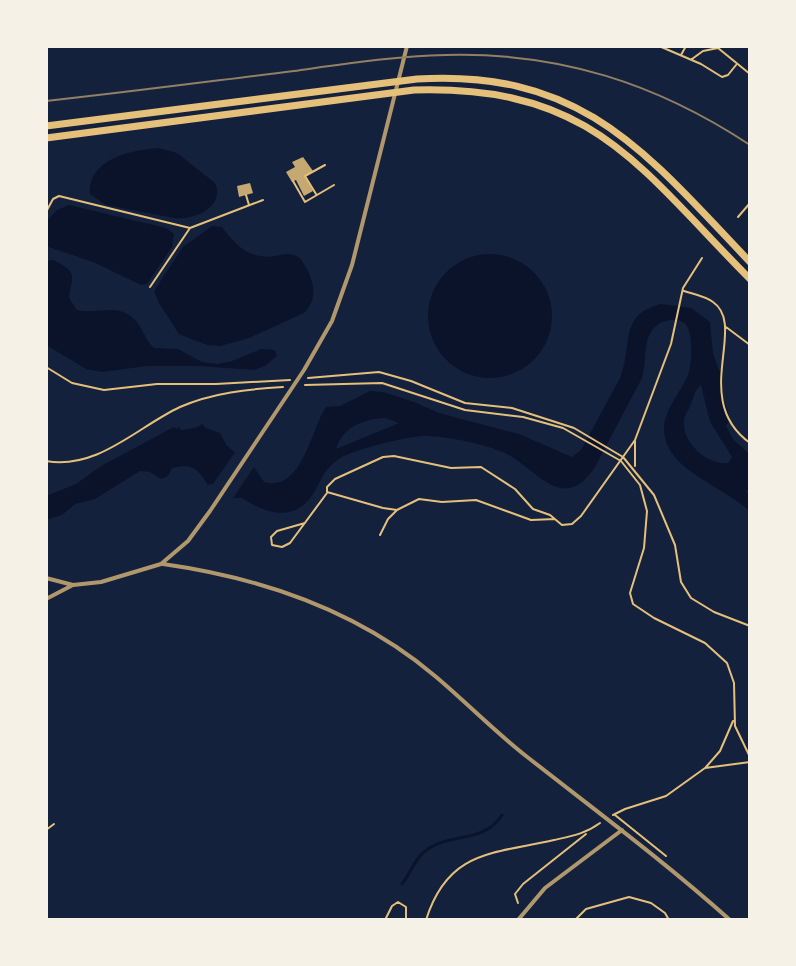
<svg xmlns="http://www.w3.org/2000/svg" width="796" height="966" viewBox="0 0 796 966" font-family="Commissioner,sans-serif">
<rect width="100%" height="100%" fill="#14213d"/>
<path fill="#0b132b" fill-rule="evenodd" d="M 158,148 L 177,153 L 215,183 C 226,207 193,221 174,218 L 106,205 L 90,194 C 87,159 132,150 158,148 Z
M 69,205 L 166,228 L 174,234 L 172,247 L 147,284 L 141,285 L 93,262 L 46,246 L 46,222 L 57,210 Z
M 212,226 L 222,227 C 235,245 250,260 275,256 C 285,254 291,252 300,258 C 312,275 321,296 304,313 L 249,338 L 220,346 L 207,345 L 179,334 L 159,303 L 154,291 L 183,247 Z
M428 316a62 62 0 1 1 124 0a62 62 0 1 1-124 0Z
M 54,260 C 79,274 72,274 69,298 L 77,310 C 97,315 118,302 135,320 C 143,328 145,340 154,348 L 178,349 L 202,362 L 217,364 L 232,361 L 261,349 L 275,350 L 277,356 L 265,366 L 254,370 L 199,366 L 147,366 L 102,372 L 86,369 L 46,345 L 46,261 Z
M 661,304 L 691,308 L 710,322 L 713,353 L 719,370 L 723,371 L 723,395 L 730,420 L 726,426 L 733,439 L 750,455 L 750,489 L 746,491 L 750,495 L 750,512 C 727,487 665,471 664,430 C 663,411 681,392 688,375 C 692,365 694,329 684,323 C 679,319 672,319 666,321 C 640,328 648,359 642,378 L 595,467 C 563,516 536,468 505,453 C 486,444 442,435 421,436 C 403,438 354,449 339,459 C 321,471 323,481 311,497 C 292,523 263,512 242,498 L 233,498 L 213,484 L 208,485 C 197,468 192,463 172,468 L 168,476 L 161,479 L 150,472 L 140,471 L 95,499 L 75,504 L 62,515 L 46,520 L 46,496 L 76,484 L 101,466 L 174,427 L 178,429 L 178,426 L 181,430 C 189,428 195,430 202,424 L 206,428 L 220,433 L 227,446 L 254,467 L 264,482 C 302,493 311,429 326,407 L 340,406 L 370,391 L 383,392 L 414,402 L 439,413 L 519,434 L 572,457 L 581,450 L 620,378 C 633,347 618,314 661,304 ZM 701,385 L 710,422 L 732,457 L 728,463 C 708,465 685,445 684,425 C 683,415 690,409 692,401 C 695,393 695,390 701,385 ZM 385,418 L 399,423 L 336,449 C 343,427 363,419 385,418 Z"/>
<path fill="#14213d" d="M 236,451 L 256,464 L 233,498 L 213,484 Z"/>
<g fill="none" stroke-linecap="round" stroke-linejoin="round">
<path stroke="#0b132b" stroke-width="3" d="M 402,884 C 410,874 414,860 424,852 C 449,831 483,845 502,815"/>
</g>
<path fill="#c6a872" d="M 303,157 L 313,171 L 305,176 L 313,191 L 304,196 L 296,180 L 292,182 L 286,172 L 295,167 L 292,162 Z
M 250,183 L 253,193 L 239,197 L 237,186 Z"/>
<g fill="none" stroke-linecap="round" stroke-linejoin="round">
<path stroke="#e5c07b" stroke-width="2" d="M 659,46 L 701,64 L 722,77 L 728,75 L 736,65
M 681,55 L 686,46
M 692,59 L 703,51 L 718,48 L 750,74
M 293,181 L 305,202 L 334,185
M 316,194 L 305,176 L 325,165
M 246,195 L 249,205
M 46,212 L 53,199 L 59,196 L 190,228 L 150,287
M 738,217 L 750,203
M 190,228 L 263,200
M 684,291 C 693,294 705,296 713,302 C 748,326 690,400 750,443
M 726,327 L 750,345
M 46,367 L 72,383 L 104,390 L 157,384 L 216,384 L 290,380
M 308,378 L 379,372 L 411,381 L 465,403 L 512,408 L 574,428 L 623,457 L 654,495 L 675,545 L 681,582 L 691,598 L 714,612 L 750,626
M 305,385 L 382,383 L 465,410 L 523,417 L 563,428 L 621,461 L 640,485 L 647,511 L 644,548 L 630,593 L 633,604 L 654,618 L 705,643 L 727,663 L 734,683 L 735,726 L 750,757
M 46,461 C 98,470 137,427 180,407 C 212,393 249,389 283,387
M 635,466 L 635,441
M 397,510 L 383,508 L 327,492 L 327,487 L 335,479 L 383,457 L 394,456 L 451,468 L 481,467 L 515,489 L 533,509 L 550,515 L 562,525 L 572,524 L 581,516 L 635,440 L 671,344 L 683,288 L 702,258
M 305,523 L 277,531 L 271,537 L 272,545 L 282,547 L 290,543 L 327,493
M 380,535 L 388,519 L 397,510 L 419,499 L 442,502 L 476,500 L 531,520 L 555,519
M 706,767 L 720,751 L 733,721
M 613,815 L 625,809 L 666,796 L 705,768 L 750,762
M 615,815 L 666,856
M 46,830 L 54,824
M 518,903 L 515,894 L 523,884 L 586,834
M 385,920 L 392,906 L 398,902 L 406,907 L 406,920
M 426,920 C 448,850 493,854 554,840 C 572,836 585,834 600,823
M 575,920 L 586,909 L 629,897 L 651,903 L 665,913 L 669,920"/>
<path stroke="#b1986c" stroke-width="4" d="M 163,564 C 262,578 357,610 435,676 C 466,702 494,731 526,756 C 595,810 665,862 730,920
M 46,578 L 73,585 L 101,582 L 161,564 L 188,541 L 210,511 L 304,370 L 332,321 L 352,265 L 407,46
M 46,599 L 71,586
M 518,920 L 545,888 L 622,830"/>
<path stroke="#e5c07b" stroke-width="7" d="M 46,126 L 417,79 C 583,69 646,153 750,262
M 46,138 L 414,90 C 592,85 637,165 750,279"/>
<path stroke="#918062" stroke-width="2" d="M 46,101 C 129,92 212,81 294,71 C 344,64 395,56 446,55 C 559,52 656,83 750,145"/>
</g>
<rect width="796" height="966" fill="none" stroke="#f6f1e7" stroke-width="96"/>
</svg>
